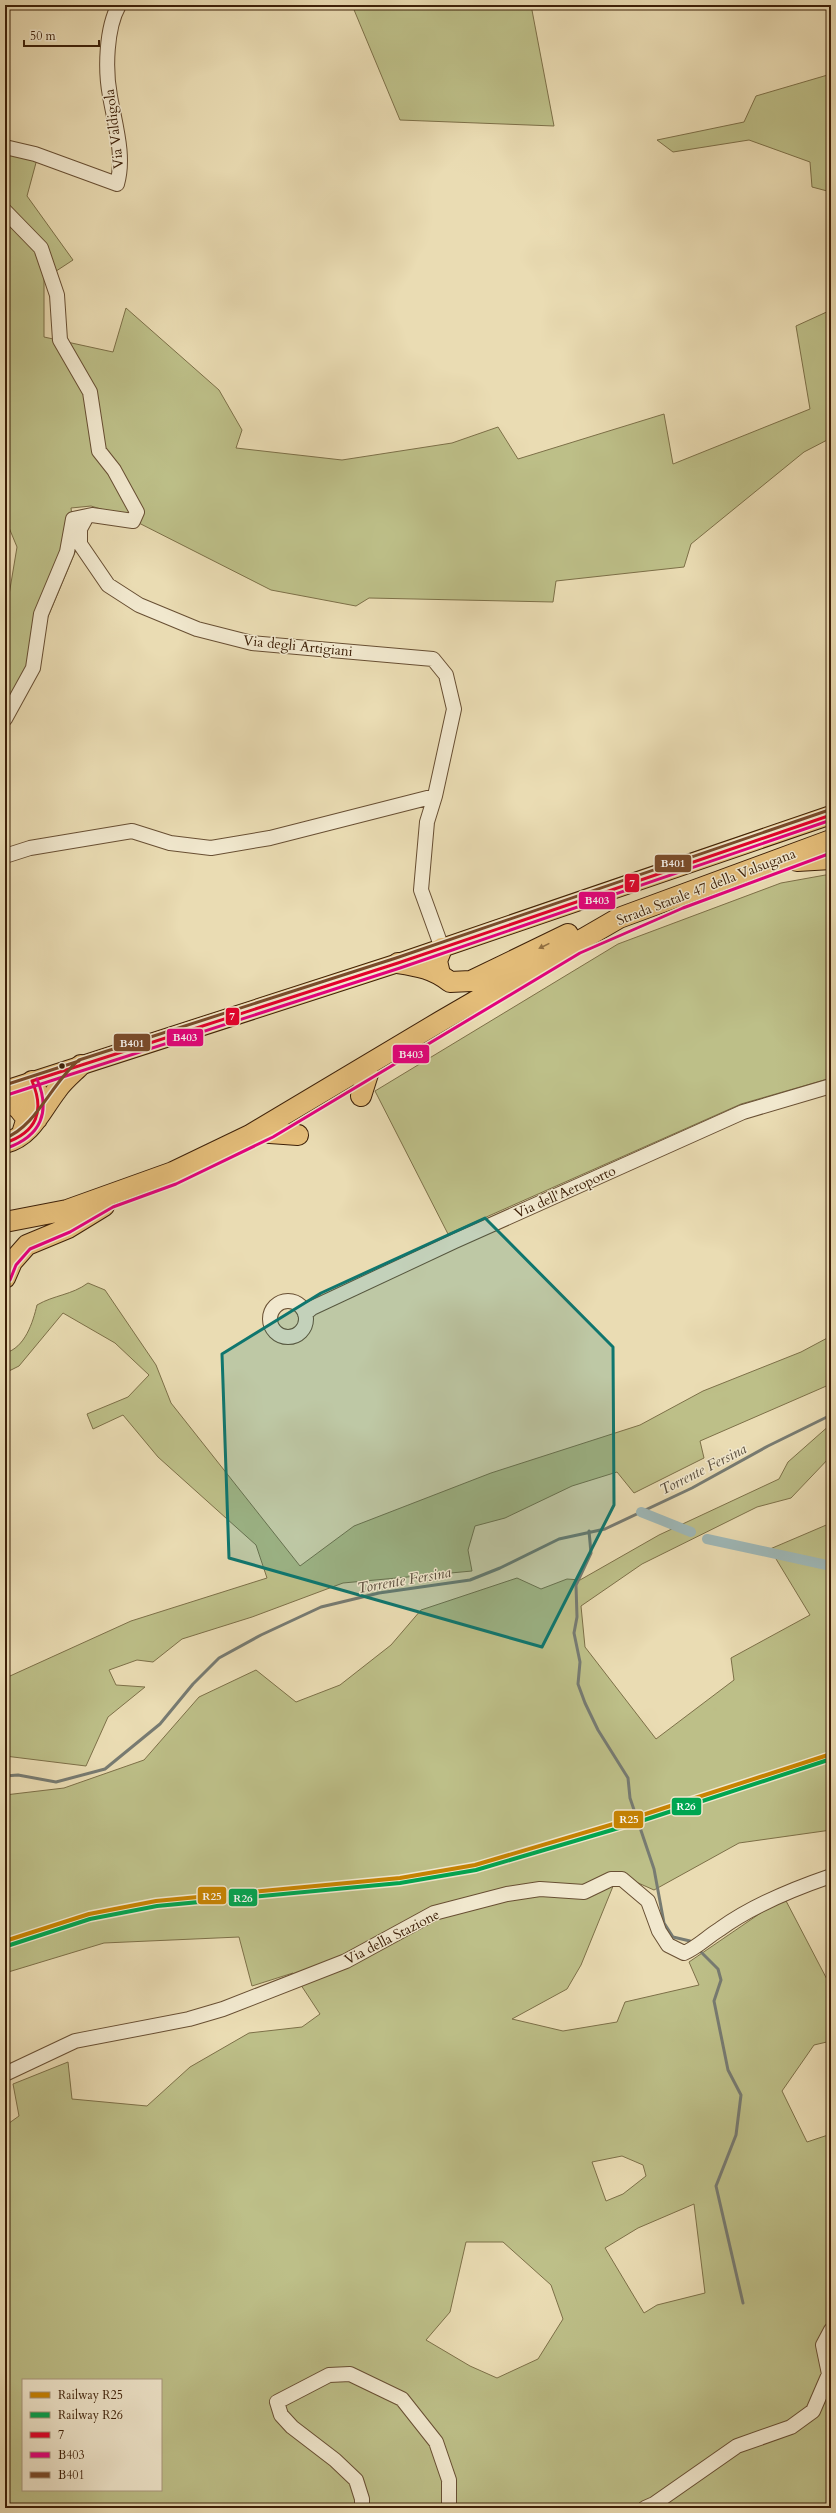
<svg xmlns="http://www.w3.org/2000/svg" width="836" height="2513" viewBox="0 0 836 2513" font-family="Cardo,serif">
<rect width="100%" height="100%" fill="#eadcb3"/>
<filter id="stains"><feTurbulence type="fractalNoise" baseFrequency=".005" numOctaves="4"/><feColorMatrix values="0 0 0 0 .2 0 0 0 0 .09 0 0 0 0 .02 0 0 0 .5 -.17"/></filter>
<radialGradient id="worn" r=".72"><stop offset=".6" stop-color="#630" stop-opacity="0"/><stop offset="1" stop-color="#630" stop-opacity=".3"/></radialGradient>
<path fill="#bdbf88" stroke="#7d7048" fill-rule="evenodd" d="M 352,5 L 531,5 L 554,126 L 400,120 Z
M 831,74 L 831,192 L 812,187 L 810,162 L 749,140 L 673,152 L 657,140 L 744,122 L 756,96 Z
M 5,147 L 37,159 L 27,196 L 73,260 L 44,279 L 44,337 L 113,352 L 126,308 L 219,390 L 242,430 L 236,448 L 342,460 L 452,443 L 498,427 L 518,459 L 664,414 L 673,464 L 810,409 L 796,326 L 831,310 L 831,438 L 804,452 L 691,544 L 684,567 L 556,581 L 553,602 L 369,598 L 356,606 L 271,590 L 127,517 L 91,506 L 71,508 L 76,550 L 24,674 L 5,707 L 5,619 L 17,547 L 5,518 Z
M 831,874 L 831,1078 L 741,1104 L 448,1234 L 375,1091 L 618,944 L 781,883 Z
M 88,1283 L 105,1290 L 156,1365 L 171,1403 L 300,1566 L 354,1526 L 491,1473 L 640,1425 L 703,1391 L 801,1352 L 831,1336 L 831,1384 L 700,1441 L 704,1458 L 634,1493 L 617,1472 L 572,1486 L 505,1518 L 475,1526 L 468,1550 L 472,1571 L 343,1583 L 252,1617 L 182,1639 L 153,1662 L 137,1660 L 109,1670 L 116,1685 L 145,1687 L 108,1717 L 86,1766 L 5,1756 L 5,1680 L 10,1676 L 131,1621 L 267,1578 L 256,1545 L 158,1457 L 123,1415 L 93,1429 L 87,1414 L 128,1397 L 149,1375 L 115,1343 L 63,1313 L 19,1366 L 5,1373 L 5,1353 C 25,1348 33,1322 37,1305 C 54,1295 72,1295 88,1283 Z
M 831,1424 L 831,1456 L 791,1498 L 757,1507 L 642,1564 L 581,1606 L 585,1647 L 656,1739 L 734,1680 L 731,1658 L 810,1615 L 770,1549 L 831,1523 L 831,1830 L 739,1843 L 654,1890 L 618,1874 L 581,1965 L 567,1989 L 512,2019 L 563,2031 L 617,2022 L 625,2002 L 699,1985 L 689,1962 L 784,1897 L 831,1987 L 831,2041 L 814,2045 L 782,2091 L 807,2142 L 831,2134 L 831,2508 L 5,2508 L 5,2126 L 19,2116 L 13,2084 L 68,2062 L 72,2099 L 147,2106 L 190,2067 L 249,2033 L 302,2027 L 320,2014 L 293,1973 L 252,1986 L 239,1937 L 104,1943 L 5,1973 L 5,1795 L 64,1788 L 144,1760 L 199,1697 L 256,1670 L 296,1702 L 340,1685 L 391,1645 L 421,1610 L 517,1578 L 541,1589 L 567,1579 L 580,1580 L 659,1535 L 779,1479 L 788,1462 ZM 622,2156 L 643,2165 L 646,2176 L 623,2194 L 606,2201 L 592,2162 ZM 694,2204 L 705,2293 L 657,2305 L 644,2313 L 605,2248 L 638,2228 ZM 466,2242 L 503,2242 L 551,2285 L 563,2319 L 538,2359 L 497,2378 L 470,2366 L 426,2340 L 450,2312 ZM 23,2380 L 161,2380 L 161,2490 L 23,2490 Z"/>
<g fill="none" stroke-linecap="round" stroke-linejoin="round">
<path stroke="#777b72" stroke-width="3" d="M 589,1531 L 591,1553 L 576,1585 L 577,1617 L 574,1633 L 580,1662 L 578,1684 L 585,1703 L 598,1730 L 628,1778 L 630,1798 L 654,1869 L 664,1923 L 673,1937 L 690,1941 L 693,1944
M 5,1776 L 18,1775 L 56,1782 L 105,1769 L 160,1724 L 193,1684 L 219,1658 L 261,1635 L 321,1607 L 379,1593 L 470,1580 L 500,1568 L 559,1539 L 605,1529 L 692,1488 L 768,1446 L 831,1415
M 699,1950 L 718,1969 L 721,1980 L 714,2001 L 728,2070 L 741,2095 L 736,2135 L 716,2186 L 743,2303"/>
<path stroke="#9eb8b8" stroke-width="10" d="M 641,1512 L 691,1532
M 707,1539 L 831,1566"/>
<defs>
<path id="minor" d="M 5,147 L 35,154 L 117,184 C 125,156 115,125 110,96 C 105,70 106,28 119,5
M 5,211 L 41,248 L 57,295 L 60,340 L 90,392 L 99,451 L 114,470 L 137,512 L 133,521 L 92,515 L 73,519 L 67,552 L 41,614 L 33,668 L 5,719
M 86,518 L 80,529 L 80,544 L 108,585 L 139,605 L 197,629 L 252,643 L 433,659 L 446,675 L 454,709 L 435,796 L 427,822 L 421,890 L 442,948
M 5,856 L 30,848 L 132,831 L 170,843 L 211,848 L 270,838 L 435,796
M270 1319a18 18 0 1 1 36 0a18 18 0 1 1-36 0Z
M 305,1314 L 312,1308 L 455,1241 L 743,1112 L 831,1086
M 5,2074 L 75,2041 L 189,2019 L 223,2009 L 346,1961 L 434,1913 L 507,1894 L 540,1889 L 584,1892 L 611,1879 L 622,1879 L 648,1901 L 659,1931 L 668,1945 L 684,1953 C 698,1947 707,1937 720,1929 C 753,1905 793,1889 831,1876
M 362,2508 L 362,2499 L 356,2480 L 335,2460 L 292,2427 L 281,2415 L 277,2402 L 329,2375 L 350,2374 L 402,2399 L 436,2442 L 449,2480 L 449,2508
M 645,2508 L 654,2504 L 737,2446 L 791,2427 L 813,2411 L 829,2374 L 823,2345 L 831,2330"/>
<path id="major" d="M 5,1090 L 398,963 L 831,815"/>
<path id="highway" d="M 797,861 L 831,859
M 398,963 C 418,966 434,969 450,982 L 471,981 L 568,934
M 440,974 L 437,961 L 442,948
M 361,1096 L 368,1074
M 5,1101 L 18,1108 L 26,1118
M 270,1133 L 298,1135
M 22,1134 C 23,1129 26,1123 26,1118 C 25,1098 18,1101 32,1081 C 40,1095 40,1104 37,1119
M 5,1143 C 31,1137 42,1109 57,1090 C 63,1081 73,1073 81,1065
M 5,1222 L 67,1210 L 173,1172 L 250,1135 L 441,1021 L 619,918 L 831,840
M 5,1278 L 12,1262 L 27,1245 L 68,1228 L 104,1206"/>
</defs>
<use href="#minor" stroke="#684f33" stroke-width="16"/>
<use href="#major" stroke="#3d2008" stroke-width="20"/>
<use href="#highway" stroke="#3d2008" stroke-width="22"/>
<use href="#minor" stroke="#f1e8ce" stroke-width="14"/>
<use href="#major" stroke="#e5be7a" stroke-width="18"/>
<use href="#highway" stroke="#e5be7a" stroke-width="20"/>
<defs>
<path id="bus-1" d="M 32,1081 L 398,963 L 831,815
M 5,1143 C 37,1132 45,1111 32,1081"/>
<path id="bus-2" d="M 7,1095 L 400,968 L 831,820
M 7,1148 C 41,1136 51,1112 37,1079
M 10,1280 L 16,1265 L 30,1249 L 70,1232 L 113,1207 L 176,1184 L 273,1137 L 580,953 L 683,908 L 831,853"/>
<path id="bus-3" d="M 5,1085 L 79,1061
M 5,1138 C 36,1127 52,1082 79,1060 L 396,958 L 829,810"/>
</defs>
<use href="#bus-1" stroke="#f1e8ce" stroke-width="6"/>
<use href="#bus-2" stroke="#f1e8ce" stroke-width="6"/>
<use href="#bus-3" stroke="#f1e8ce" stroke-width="6"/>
<use href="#bus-1" stroke="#e4002b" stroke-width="3"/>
<use href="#bus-2" stroke="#e5007d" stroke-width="3"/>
<use href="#bus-3" stroke="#7a4b2a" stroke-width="3"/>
<defs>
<path id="rail-1" d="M 5,1941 L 89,1914 L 156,1901 L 400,1878 L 475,1865 L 627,1820 L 831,1754"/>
<path id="rail-2" d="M 7,1946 L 90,1919 L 157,1906 L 400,1883 L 476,1870 L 629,1825 L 831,1759"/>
</defs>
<use href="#rail-1" stroke="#f1e8ce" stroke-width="7"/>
<use href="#rail-2" stroke="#f1e8ce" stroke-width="7"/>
<use href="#rail-1" stroke="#c88402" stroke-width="4"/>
<use href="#rail-2" stroke="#00a651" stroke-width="4"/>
</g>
<defs><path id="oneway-solid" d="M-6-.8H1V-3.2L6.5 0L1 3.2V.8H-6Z"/></defs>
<use fill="#916f41" href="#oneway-solid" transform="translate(544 946) rotate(154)"/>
<path fill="#0f766e" fill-opacity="0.2" stroke="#0f766e" stroke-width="3" stroke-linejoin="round" d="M 485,1218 L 613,1347 L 614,1505 L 542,1647 L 229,1558 L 222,1354 L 321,1293 Z"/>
<circle fill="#3d2008" stroke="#f1e8ce" stroke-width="1.5" cx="62" cy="1066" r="3.5"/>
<g text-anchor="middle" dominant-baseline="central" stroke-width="3" stroke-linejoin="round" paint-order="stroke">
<g font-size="14" fill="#3d2008" stroke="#f1e8ce">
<text transform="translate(114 129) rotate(-97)">Via Valdigola</text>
<text transform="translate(298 646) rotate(6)">Via degli Artigiani</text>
<text transform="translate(706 887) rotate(-21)">Strada Statale 47 della Valsugana</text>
<text transform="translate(565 1192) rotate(-24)">Via dell'Aeroporto</text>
<text transform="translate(392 1937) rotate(-27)">Via della Stazione</text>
</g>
<g font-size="15" font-style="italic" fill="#5a4e3d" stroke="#f1e8ce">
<text transform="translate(703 1469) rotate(-27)">Torrente Fersina</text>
<text transform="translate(404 1580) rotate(-10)">Torrente Fersina</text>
</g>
</g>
<g stroke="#f1e8ce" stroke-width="1.5">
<rect x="654" y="854" width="38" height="19" rx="4" fill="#7a4b2a"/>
<rect x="624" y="873" width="16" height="20" rx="4" fill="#e4002b"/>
<rect x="578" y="891" width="38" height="19" rx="4" fill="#e5007d"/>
<rect x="225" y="1007" width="15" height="19" rx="4" fill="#e4002b"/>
<rect x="166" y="1028" width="38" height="19" rx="4" fill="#e5007d"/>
<rect x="113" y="1033" width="38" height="19" rx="4" fill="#7a4b2a"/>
<rect x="392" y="1044" width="38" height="20" rx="4" fill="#e5007d"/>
<rect x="671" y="1797" width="31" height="19" rx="4" fill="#00a651"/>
<rect x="613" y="1810" width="31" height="19" rx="4" fill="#c88402"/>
<rect x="197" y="1886" width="30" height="19" rx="4" fill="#c88402"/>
<rect x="228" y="1888" width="30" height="19" rx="4" fill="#00a651"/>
</g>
<g font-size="11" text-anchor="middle" font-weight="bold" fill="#fff">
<text x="673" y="867">B401</text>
<text x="632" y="887">7</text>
<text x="597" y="904">B403</text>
<text x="232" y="1020">7</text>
<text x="185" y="1041">B403</text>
<text x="132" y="1047">B401</text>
<text x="411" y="1058">B403</text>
<text x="686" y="1810">R26</text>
<text x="629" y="1823">R25</text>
<text x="212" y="1900">R25</text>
<text x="243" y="1902">R26</text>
</g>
<rect width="836" height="2513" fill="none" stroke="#eadcb3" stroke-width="20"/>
<rect x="6" y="6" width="824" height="2501" fill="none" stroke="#3d2008" stroke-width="2"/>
<rect x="10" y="10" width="816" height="2493" fill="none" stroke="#3d2008"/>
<rect x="22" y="2379" width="140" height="112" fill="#f1e8ce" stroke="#a9987f"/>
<rect x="30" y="2392" width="20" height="6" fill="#c88402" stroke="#a9987f"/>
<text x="58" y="2399" font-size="12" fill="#3d2008">Railway R25</text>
<rect x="30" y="2412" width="20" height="6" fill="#00a651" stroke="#a9987f"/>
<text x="58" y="2419" font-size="12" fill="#3d2008">Railway R26</text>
<rect x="30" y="2432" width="20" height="6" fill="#e4002b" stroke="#a9987f"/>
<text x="58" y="2439" font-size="12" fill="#3d2008">7</text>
<rect x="30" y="2452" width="20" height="6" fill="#e5007d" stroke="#a9987f"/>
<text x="58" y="2459" font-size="12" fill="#3d2008">B403</text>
<rect x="30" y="2472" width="20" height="6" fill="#7a4b2a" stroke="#a9987f"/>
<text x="58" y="2479" font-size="12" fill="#3d2008">B401</text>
<path d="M24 40v6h75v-6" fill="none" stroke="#3d2008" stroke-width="2"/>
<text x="30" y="40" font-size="12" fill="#3d2008" stroke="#f1e8ce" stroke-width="3" paint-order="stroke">50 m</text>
<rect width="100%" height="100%" filter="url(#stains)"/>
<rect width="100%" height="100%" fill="url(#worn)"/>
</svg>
